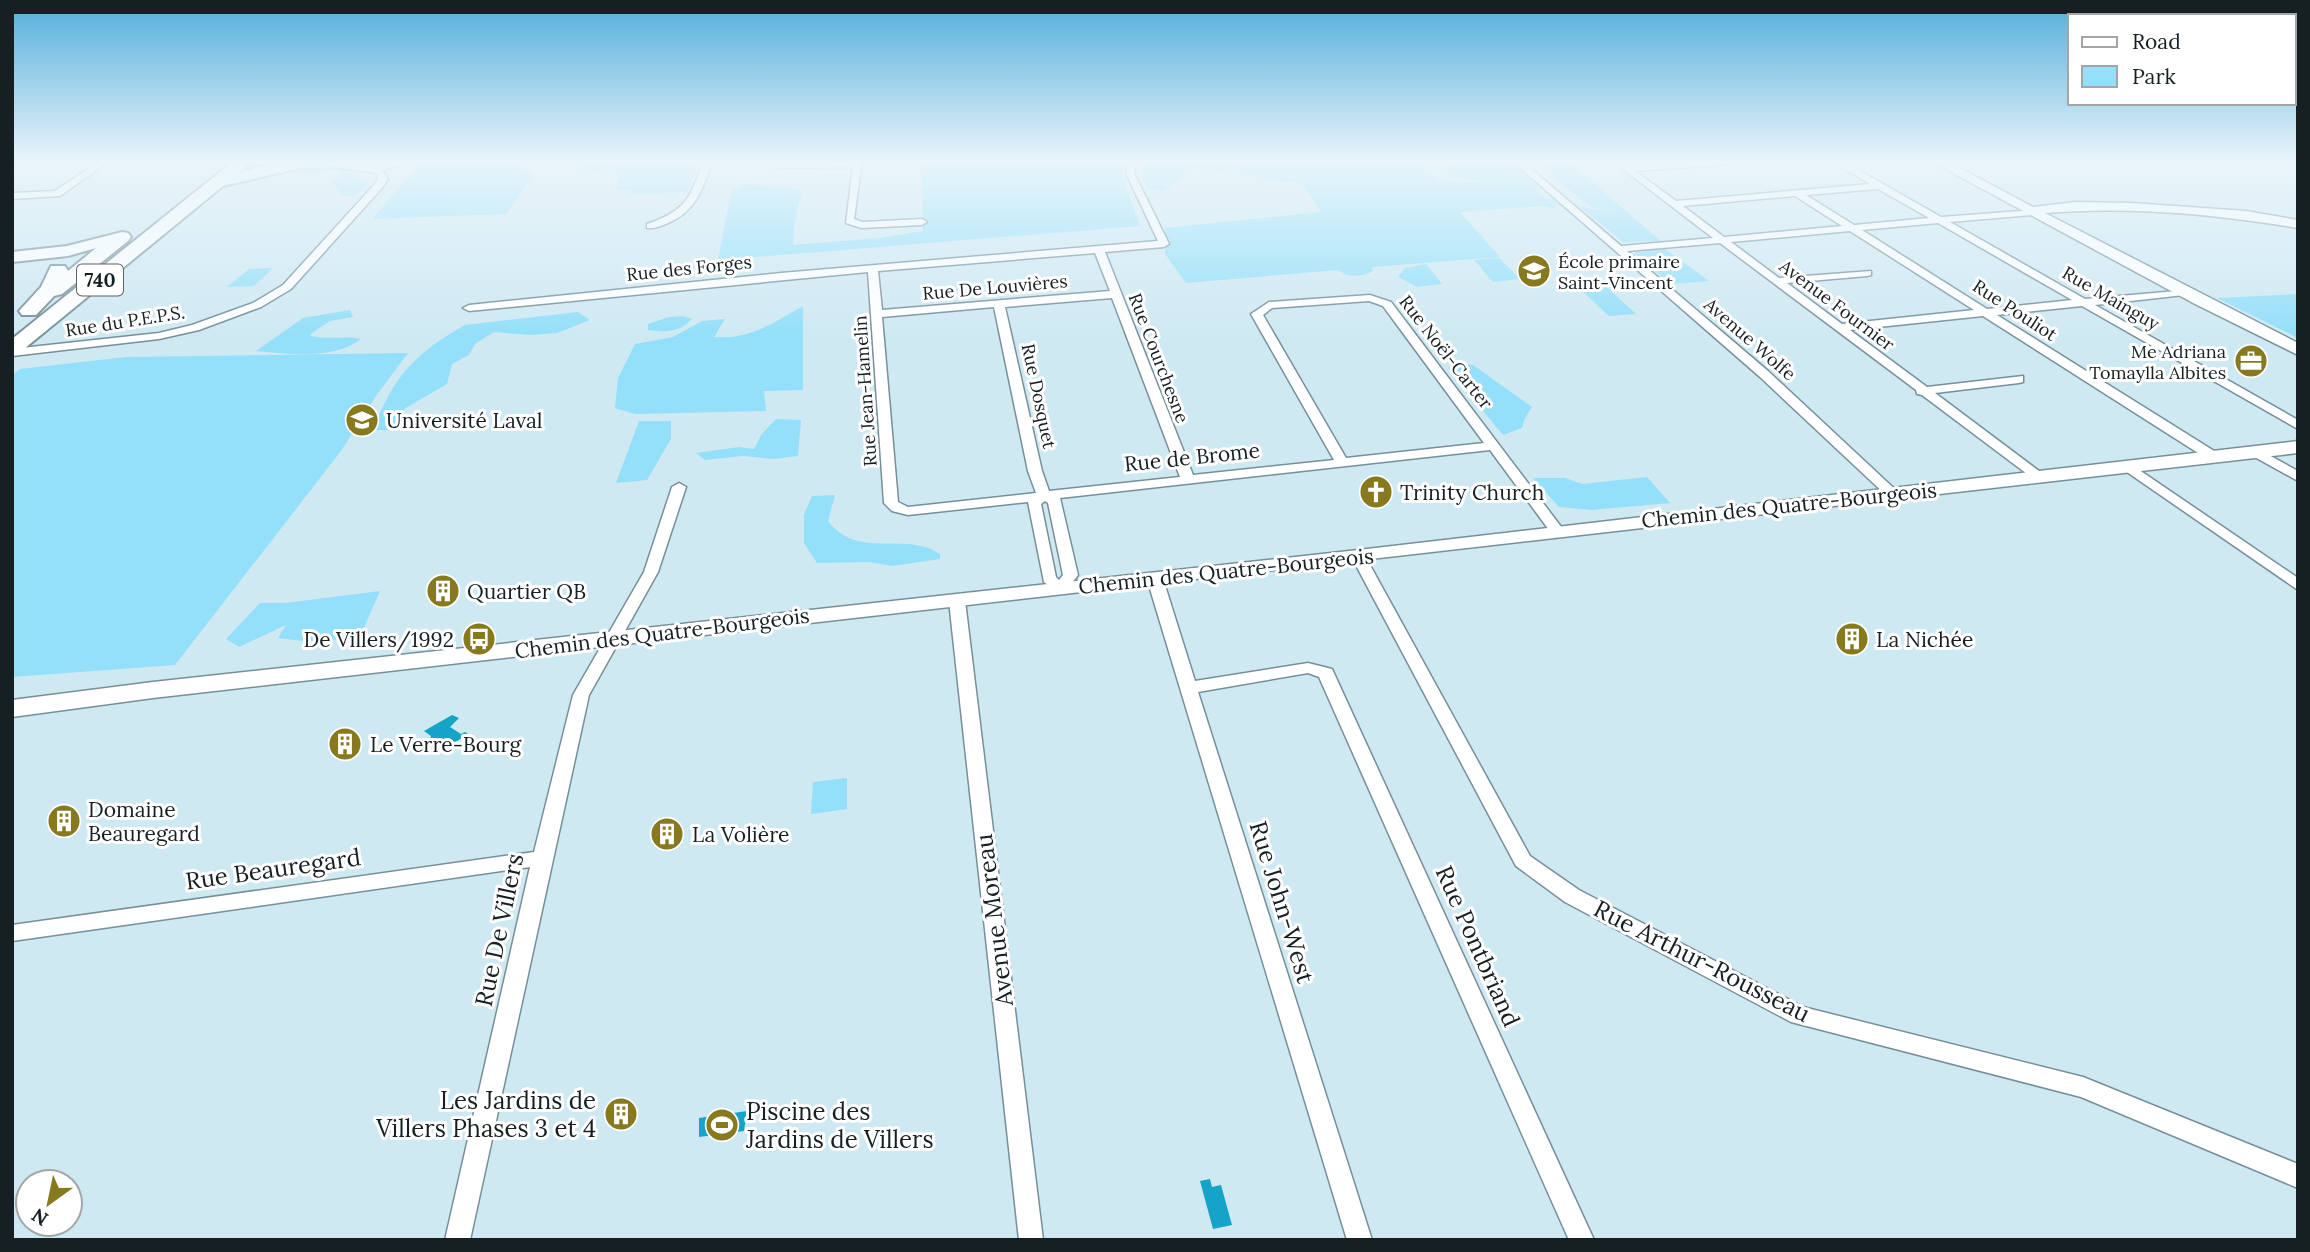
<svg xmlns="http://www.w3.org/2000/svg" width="2310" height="1252" viewBox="0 0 2310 1252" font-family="Lora,serif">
<rect width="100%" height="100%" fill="#cfe9f3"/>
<path fill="#94dff9" d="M 467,160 L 513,160 L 533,175 L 506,214 L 372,219 L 421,163 Z
M 581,160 L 699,160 L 688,192 L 630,194 L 631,190 L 615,190 L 619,178 L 615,174 L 579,170 Z
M 921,160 L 1126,160 L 1122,177 L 1140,226 L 718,260 L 731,192 L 745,184 L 802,190 L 794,225 L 793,245 L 880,238 L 923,231 Z
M 1143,160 L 1419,160 L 1434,176 L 1444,182 L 1501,181 L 1526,187 C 1502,174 1469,187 1446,174 L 1448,169 L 1439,160 L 1507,160 L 1542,190 L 1534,189 L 1546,199 L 1554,199 L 1561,205 L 1554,205 L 1557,209 L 1542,206 L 1460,212 L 1500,257 L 1372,267 L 1373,271 C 1362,277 1348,278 1338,270 L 1186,283 L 1165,254 L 1165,228 L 1321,212 L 1302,184 L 1196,168 L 1163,191 L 1149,189 L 1144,181 Z
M 1530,160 L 1567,160 L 1661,241 L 1623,242 L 1580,207 L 1616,212 L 1591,207 Z
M 300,168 L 358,169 L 360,176 L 357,179 L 368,182 L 357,194 L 343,197 L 332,183 L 343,171 L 290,174 Z
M 1664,248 L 1709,281 L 1670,284 L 1634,253 Z
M 1499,258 L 1520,279 L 1493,282 L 1474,260 Z
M 1426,264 L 1442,284 L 1417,287 L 1398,277 L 1405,268 Z
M 273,268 L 254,286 L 227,287 L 249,269 Z
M 1607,287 L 1636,314 L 1609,316 L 1580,289 Z
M 2298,294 L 2298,338 L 2217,298 Z
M 803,306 L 803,390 L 764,391 L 766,411 L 635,414 L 615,408 L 618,378 L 635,344 L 673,337 L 702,321 L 725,319 L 714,337 C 749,340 773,323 803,306 Z
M 350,310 L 353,317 L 330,321 L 309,335 C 325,341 344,335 361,339 C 334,360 288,354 256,351 L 303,318 Z
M 578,312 L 590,320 L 557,333 L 530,335 L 494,332 L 475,344 L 469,355 L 452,364 L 447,384 L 404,409 L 403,423 L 387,430 L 373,430 C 393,377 415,353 465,325 Z
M 683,316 L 692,319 C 679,333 666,332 648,330 L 648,324 L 669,317 Z
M 408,353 L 376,396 L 341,451 L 175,665 L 12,677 L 12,375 L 20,369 L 126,357 Z
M 1455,365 L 1473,365 L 1532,407 L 1525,418 L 1522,428 L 1503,435 L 1448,368 Z
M 776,419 L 801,420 L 798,456 L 774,459 L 742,456 L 705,460 L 696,453 L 739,447 L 754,449 L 761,435 Z
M 639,421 L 671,421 L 671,439 L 647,480 L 616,483 Z
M 1647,477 L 1670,503 L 1591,510 L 1559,507 L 1533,478 L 1565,478 L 1582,484 Z
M 835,495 L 828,521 C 859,561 904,530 940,554 L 940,559 L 892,566 L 869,562 L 817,563 L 804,543 L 804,515 L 812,496 Z
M 380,591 L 359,639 L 302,641 L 278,638 L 286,625 L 239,647 L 226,639 L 260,603 L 285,603 Z
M 847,778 L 847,809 L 811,814 L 813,782 Z"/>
<path fill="#15a3c7" d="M 452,715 L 459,718 L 450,727 L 461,734 L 465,732 L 468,734 L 448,747 L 440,742 L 429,744 L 431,736 L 424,731 Z
M 747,1111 L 744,1131 L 699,1137 L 699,1118 Z
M 1210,1179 L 1212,1187 L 1221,1185 L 1232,1225 L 1213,1229 L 1200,1181 Z"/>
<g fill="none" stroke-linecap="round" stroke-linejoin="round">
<defs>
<path id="street" d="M 101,160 L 111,160 L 60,196 L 12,199 L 12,193 L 55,191 Z
M 401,160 L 419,160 L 382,170 L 388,179 L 381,189 L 291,289 L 261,307 L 199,330 L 159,339 L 12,356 L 12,349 L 159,333 L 192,325 L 253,303 L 283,285 L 374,185 L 378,179 L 374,166 Z
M 704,160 L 713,160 C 703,187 697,211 668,223 C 661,226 654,229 647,228 L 647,224 C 687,210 690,198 704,160 Z
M 767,160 L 777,162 L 862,160 L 854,219 L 862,222 L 922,219 L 927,222 L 922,225 L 861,228 L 846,223 L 853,167 L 774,168 Z
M 1129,160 L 1137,160 L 1134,173 L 1169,244 L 1164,247 L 1105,252 L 1193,475 L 1334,460 L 1251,314 L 1269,302 L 1370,295 L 1391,302 L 1562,528 L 1564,531 L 1562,534 L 1552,534 L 1490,450 L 1060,498 L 1078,575 L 1065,592 L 1060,594 L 1044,582 L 1028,502 L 908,515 L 892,511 L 884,503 L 868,272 L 469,311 L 463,308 L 469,305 L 781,273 L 1158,241 L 1126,173 ZM 1095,253 L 1110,291 L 882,310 L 878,271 ZM 1112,298 L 1180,477 L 1049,491 L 1042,471 L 1005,307 ZM 1369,301 L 1383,306 L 1484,443 L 1346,458 L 1263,315 L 1272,308 ZM 994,307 L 1028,471 L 1036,493 L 908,507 L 898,502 L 882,317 ZM 1045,501 L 1048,503 L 1063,575 L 1059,580 L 1056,577 L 1041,504 Z
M 1511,160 L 1521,160 L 1621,246 L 1713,238 L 1611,160 L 1621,160 L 1629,166 L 1707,160 L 1750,160 L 1746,163 L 1635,171 L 1676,201 L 1870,184 L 1830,160 L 1841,160 L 1941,217 L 2035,210 L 2037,212 L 2032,215 L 1950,222 L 2085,299 L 2188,290 L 2188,294 L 2184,295 L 2095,305 L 2298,420 L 2298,429 L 2082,306 L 1997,315 L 2219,454 L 2219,460 L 2209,460 L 1983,316 L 1850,330 L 1927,387 L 2023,376 L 2023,382 L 2019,383 L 1935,393 L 2047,477 L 2045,480 L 2035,480 L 1922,395 L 1917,394 L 1916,390 L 1720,243 L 1627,251 L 1768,371 L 1900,494 L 1898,497 L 1888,497 L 1760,377 ZM 1878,189 L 1929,218 L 1854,225 L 1806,195 ZM 1795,196 L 1842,226 L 1724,237 L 1683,206 ZM 1938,223 L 2072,300 L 1987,309 L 1862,230 ZM 1850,231 L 1974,310 L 1842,324 L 1787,283 L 1867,276 L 1871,275 L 1871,271 L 1779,278 L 1731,242 Z
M 2256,448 L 2298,471 L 2298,481 L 2251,455 L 2251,449 Z
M 2129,463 L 2298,578 L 2298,590 L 2124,470 L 2122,467 Z
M 679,483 L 686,487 L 658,572 L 589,695 L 470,1240 L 445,1240 L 530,867 L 12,941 L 12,925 L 534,852 L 573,695 L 644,572 L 672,487 Z
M 1358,552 L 1365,556 L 1530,856 L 1579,890 L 1803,1007 L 2083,1077 L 2298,1164 L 2298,1188 L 2081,1097 L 1791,1022 L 1565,902 L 1516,866 L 1351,556 Z
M 1155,574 L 1163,579 L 1195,681 L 1308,663 L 1332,669 L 1594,1240 L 1569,1240 L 1319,677 L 1308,673 L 1198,692 L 1372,1240 L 1347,1240 L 1147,579 Z
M 957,596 L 965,601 L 1043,1240 L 1019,1240 L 949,601 Z"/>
<path id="secondary" d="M 1929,160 L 1945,160 L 2033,207 L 2075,202 L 2132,203 L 2246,211 L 2298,220 L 2298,228 C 2216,214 2128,206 2045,213 L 2298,343 L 2298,355 L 2195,304 Z
M 2298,441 L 2298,453 L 153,698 L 12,717 L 12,700 L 153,682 L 1358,550 Z"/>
<path id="highway" d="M 235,160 L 253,160 L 240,172 C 285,159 337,153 383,165 L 385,168 L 377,173 L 338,167 L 301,168 L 223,186 L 19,353 L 12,355 L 12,339 Z
M 122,232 L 128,233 L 131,237 L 128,241 L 62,294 L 54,296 L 36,315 L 22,315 L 19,311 L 41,287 L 51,266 L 65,266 L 68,271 L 96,248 L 68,256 L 12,262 L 12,252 L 67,246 Z"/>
</defs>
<use href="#street" stroke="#778f98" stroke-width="3"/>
<use href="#secondary" stroke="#778f98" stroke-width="3"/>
<use href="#highway" stroke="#778f98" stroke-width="4"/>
<use href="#street" fill="#fff" fill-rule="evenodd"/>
<use href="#secondary" fill="#fff" fill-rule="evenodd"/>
<use href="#highway" fill="#fff" fill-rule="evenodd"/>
</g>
<linearGradient id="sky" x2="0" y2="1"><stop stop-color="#53addb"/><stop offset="0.48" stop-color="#e9f5fa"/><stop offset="1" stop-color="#e9f5fa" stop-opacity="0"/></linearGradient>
<rect width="2310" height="336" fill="url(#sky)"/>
<defs>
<symbol id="school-disc" viewBox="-11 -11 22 22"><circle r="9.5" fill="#86791e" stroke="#fff"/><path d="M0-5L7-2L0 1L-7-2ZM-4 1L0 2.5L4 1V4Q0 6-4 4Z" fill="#fff"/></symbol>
<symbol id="office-disc" viewBox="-11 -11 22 22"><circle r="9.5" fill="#86791e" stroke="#fff"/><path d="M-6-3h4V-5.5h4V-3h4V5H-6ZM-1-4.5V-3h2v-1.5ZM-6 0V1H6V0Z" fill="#fff"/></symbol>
<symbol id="university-disc" viewBox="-11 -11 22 22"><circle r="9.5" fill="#86791e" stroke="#fff"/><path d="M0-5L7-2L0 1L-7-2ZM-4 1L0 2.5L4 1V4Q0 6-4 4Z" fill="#fff"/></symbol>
<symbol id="church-disc" viewBox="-11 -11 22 22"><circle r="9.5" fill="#86791e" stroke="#fff"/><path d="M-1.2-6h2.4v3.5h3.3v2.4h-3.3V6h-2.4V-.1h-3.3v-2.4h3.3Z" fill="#fff"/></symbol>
<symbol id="building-disc" viewBox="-11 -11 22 22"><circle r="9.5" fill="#86791e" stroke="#fff"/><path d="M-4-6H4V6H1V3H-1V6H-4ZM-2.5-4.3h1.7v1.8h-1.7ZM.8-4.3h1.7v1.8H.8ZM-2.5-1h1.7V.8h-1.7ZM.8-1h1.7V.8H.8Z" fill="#fff"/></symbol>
<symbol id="bus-disc" viewBox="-11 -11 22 22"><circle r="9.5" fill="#86791e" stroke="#fff"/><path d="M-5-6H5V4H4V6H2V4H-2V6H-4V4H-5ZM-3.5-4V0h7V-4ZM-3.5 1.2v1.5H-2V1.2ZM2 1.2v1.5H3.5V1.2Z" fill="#fff"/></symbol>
<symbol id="stadium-disc" viewBox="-11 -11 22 22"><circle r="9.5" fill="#86791e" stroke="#fff"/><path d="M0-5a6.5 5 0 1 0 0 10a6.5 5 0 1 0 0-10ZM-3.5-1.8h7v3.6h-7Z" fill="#fff"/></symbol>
</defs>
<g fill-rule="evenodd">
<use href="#school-disc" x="1515" y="252" width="38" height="38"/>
<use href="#office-disc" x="2232" y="342" width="38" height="38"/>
<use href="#university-disc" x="343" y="401" width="38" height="38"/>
<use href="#church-disc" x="1357" y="473" width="38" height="38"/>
<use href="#building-disc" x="424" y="572" width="38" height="38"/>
<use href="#bus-disc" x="460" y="620" width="38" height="38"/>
<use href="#building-disc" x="1833" y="620" width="38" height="38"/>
<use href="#building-disc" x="326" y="725" width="38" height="38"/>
<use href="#building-disc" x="45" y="802" width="38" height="38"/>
<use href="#building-disc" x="648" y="815" width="38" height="38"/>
<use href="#building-disc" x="602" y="1095" width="38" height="38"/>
<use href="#stadium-disc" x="703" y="1106" width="38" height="38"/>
</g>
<g text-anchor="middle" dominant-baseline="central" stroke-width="6" stroke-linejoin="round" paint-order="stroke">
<g font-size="18" fill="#162023" stroke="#fff" text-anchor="start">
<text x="1558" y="261">École primaire<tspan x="1558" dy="21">Saint-Vincent</tspan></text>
<text x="2226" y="351" text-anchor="end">Me Adriana<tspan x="2226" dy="21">Tomaylla Albites</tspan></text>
</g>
<g font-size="18" fill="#162023" stroke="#fff">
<text transform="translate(689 268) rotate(-6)">Rue des Forges</text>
<text transform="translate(995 287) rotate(-5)">Rue De Louvières</text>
<text transform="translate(2111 298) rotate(30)">Rue Mainguy</text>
<text transform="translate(1837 305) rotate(37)">Avenue Fournier</text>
<text transform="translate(2015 310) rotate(33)">Rue Pouliot</text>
<text transform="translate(125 321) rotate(-9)">Rue du P.E.P.S.</text>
<text transform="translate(1750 339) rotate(41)">Avenue Wolfe</text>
<text transform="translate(1446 352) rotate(52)">Rue Noël-Carter</text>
<text transform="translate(1159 358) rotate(69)">Rue Courchesne</text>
<text transform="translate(865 391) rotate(-94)">Rue Jean-Hamelin</text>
<text transform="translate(1039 396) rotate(78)">Rue Dosquet</text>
</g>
<rect fill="#fff" stroke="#5c6365" stroke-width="2" x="77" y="264.5" width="46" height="31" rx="5"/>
<g font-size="19" font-weight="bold" fill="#162023">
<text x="100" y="280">740</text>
</g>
<g font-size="21" fill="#162023" stroke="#fff" text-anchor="start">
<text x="386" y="420">Université Laval</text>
<text x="1400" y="492">Trinity Church</text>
<text x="467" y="591">Quartier QB</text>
<text x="454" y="639" text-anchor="end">De Villers/1992</text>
<text x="1876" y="639">La Nichée</text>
<text x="370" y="744">Le Verre-Bourg</text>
<text x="88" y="809">Domaine<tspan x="88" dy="24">Beauregard</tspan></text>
<text x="692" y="834">La Volière</text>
</g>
<g font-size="21" fill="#162023" stroke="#fff">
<text transform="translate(1192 457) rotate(-6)">Rue de Brome</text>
<text transform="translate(1789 505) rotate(-6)">Chemin des Quatre-Bourgeois</text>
<text transform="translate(1226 571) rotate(-6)">Chemin des Quatre-Bourgeois</text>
<text transform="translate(662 633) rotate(-7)">Chemin des Quatre-Bourgeois</text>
</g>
<g font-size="24" fill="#162023" stroke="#fff">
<text transform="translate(273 869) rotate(-8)">Rue Beauregard</text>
<text transform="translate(1282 902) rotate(73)">Rue John-West</text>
<text transform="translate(994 920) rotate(-97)">Avenue Moreau</text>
<text transform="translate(499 930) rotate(-78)">Rue De Villers</text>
<text transform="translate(1478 946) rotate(66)">Rue Pontbriand</text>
<text transform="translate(1702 961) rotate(27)">Rue Arthur-Rousseau</text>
</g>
<g font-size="24" fill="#162023" stroke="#fff" text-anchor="end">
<text x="596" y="1100">Les Jardins de<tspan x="596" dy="28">Villers Phases 3 et 4</tspan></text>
<text x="746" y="1111" text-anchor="start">Piscine des<tspan x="746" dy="28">Jardins de Villers</tspan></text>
</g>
</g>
<rect width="2310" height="1252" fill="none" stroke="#162023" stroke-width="28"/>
<rect x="2068" y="14" width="228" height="91" fill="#ffffff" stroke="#a2a6a7" stroke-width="2"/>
<rect x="2082" y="37" width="35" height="10" fill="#ffffff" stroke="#a2a6a7" stroke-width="2"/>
<text x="2132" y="49" font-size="21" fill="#162023">Road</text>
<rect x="2082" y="66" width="35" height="21" fill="#94dff9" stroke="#a2a6a7" stroke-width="2"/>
<text x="2132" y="84" font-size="21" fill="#162023">Park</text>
<g transform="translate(49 1203) rotate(213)"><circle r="33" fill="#ffffff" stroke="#a2a6a7" stroke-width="2"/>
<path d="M0-5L12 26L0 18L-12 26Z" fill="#86791e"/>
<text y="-10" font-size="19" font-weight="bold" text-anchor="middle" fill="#162023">N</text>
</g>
</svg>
